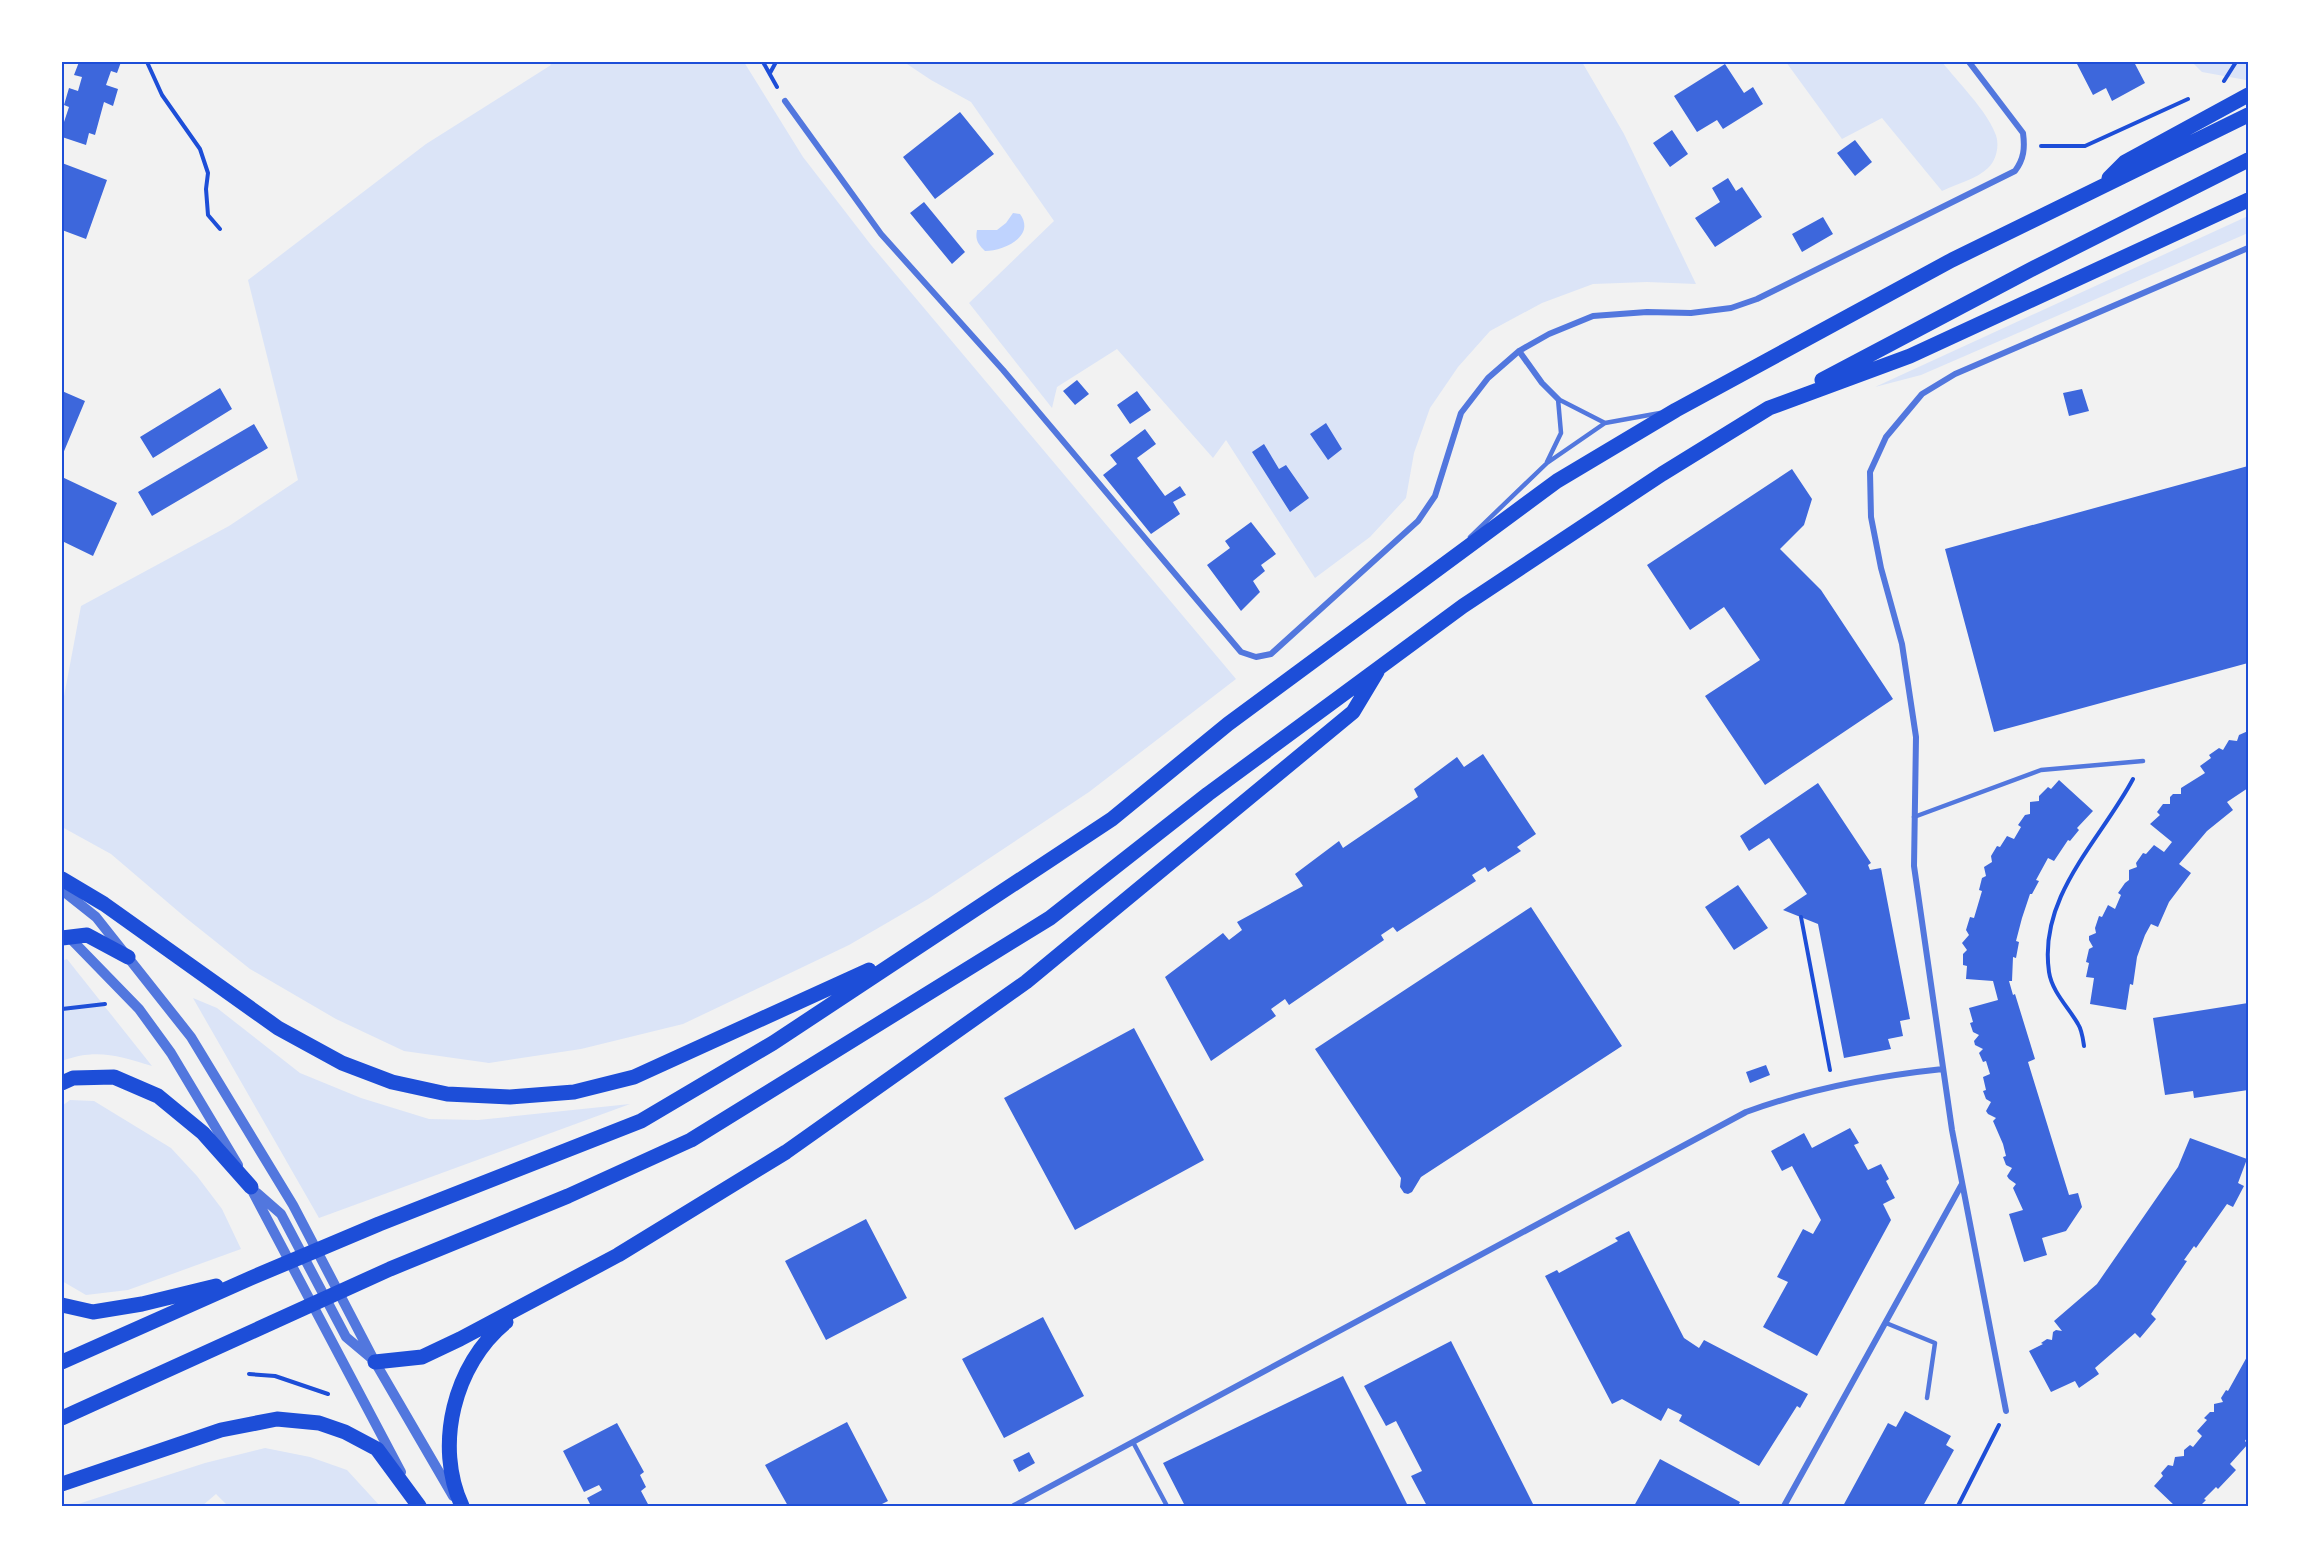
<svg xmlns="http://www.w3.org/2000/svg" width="2310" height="1568" viewBox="0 0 2310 1568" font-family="'Crimson Pro',serif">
<rect width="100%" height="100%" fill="#f2f2f2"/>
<path fill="#dbe4f7" d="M 549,62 L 744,62 L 803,157 L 871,245 L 1236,679 L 1089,792 L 928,899 L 849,945 L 683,1024 L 581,1049 L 489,1063 L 404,1051 L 336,1019 L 250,969 L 186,918 L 111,854 L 62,827 L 62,707 L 81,606 L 229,526 L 298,480 L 248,280 L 426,144 L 551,65 Z
M 904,62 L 1582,62 L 1624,134 L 1696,284 L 1647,282 L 1593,284 L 1542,303 L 1490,331 L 1458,367 L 1430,408 L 1414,453 L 1406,498 L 1370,537 L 1315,578 L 1226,440 L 1213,458 L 1117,349 L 1057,387 L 1052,408 L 969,303 L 1054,221 L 971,102 L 931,80 Z
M 1786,62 L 1942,62 C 1957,81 1987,111 1995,133 C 2000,143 1997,160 1988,168 C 1977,179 1956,184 1942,191 L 1882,118 L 1842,139 Z
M 2192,62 L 2248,62 L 2248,77 L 2246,80 L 2202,72 Z
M 2248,216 L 2248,233 L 1921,375 L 1875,387 Z
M 67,959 L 152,1066 C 119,1056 96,1048 62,1061 L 62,961 Z
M 193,998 L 217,1008 L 300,1073 L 361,1098 L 429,1119 L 478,1120 L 630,1104 L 319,1218 Z
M 70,1100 L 94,1101 L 171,1148 L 197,1176 L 222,1209 L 241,1249 L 128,1290 L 86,1295 L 62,1281 L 62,1106 Z
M 265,1448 L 310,1457 L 347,1470 L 380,1506 L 228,1506 L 216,1494 L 202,1506 L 72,1506 L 205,1463 Z"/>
<path fill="#bfd3fe" d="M 1013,213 L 1020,214 C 1036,236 1004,251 985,251 C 978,244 975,240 977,230 L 997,230 L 1006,223 Z"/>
<path fill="#3d67dc" d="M 79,62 L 121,62 L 117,73 L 111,71 L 106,85 L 118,89 L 113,106 L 104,102 L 95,135 L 89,133 L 86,145 L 62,137 L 62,121 L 64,122 L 69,107 L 64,105 L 69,88 L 78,91 L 82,77 L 74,75 Z
M 2076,62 L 2134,62 L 2145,83 L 2112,101 L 2106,88 L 2093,95 Z
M 1725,64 L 1744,93 L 1753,87 L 1763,104 L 1723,129 L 1717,120 L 1697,132 L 1674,96 Z
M 960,112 L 994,154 L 935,199 L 903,157 Z
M 1672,130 L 1688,154 L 1670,167 L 1653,143 Z
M 1855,140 L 1872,162 L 1855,176 L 1837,153 Z
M 62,163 L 107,180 L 86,239 L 62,230 Z
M 1728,178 L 1736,191 L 1742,187 L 1762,217 L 1715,247 L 1695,218 L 1720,202 L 1712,188 Z
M 924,202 L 965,252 L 952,264 L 910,213 Z
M 1823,217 L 1833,234 L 1802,252 L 1792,234 Z
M 1077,380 L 1089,394 L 1075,405 L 1063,391 Z
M 220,388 L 232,409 L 153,458 L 140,437 Z
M 2082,389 L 2089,411 L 2069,416 L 2063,393 Z
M 62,391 L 85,401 L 62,456 Z
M 1137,391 L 1151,410 L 1130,424 L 1117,405 Z
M 1326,423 L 1342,449 L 1328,460 L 1310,434 Z
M 254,424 L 268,448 L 152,516 L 138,492 Z
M 1145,429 L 1156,444 L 1137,458 L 1165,496 L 1180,486 L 1186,495 L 1173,502 L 1180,514 L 1151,534 L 1103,475 L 1117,464 L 1110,455 Z
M 1264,444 L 1279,469 L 1286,465 L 1309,498 L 1290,512 L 1252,452 Z
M 2248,466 L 2248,663 L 1994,732 L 1945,549 Z
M 1792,469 L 1812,499 L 1804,525 L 1780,549 L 1821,590 L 1893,699 L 1765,785 L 1705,696 L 1760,660 L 1724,607 L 1690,630 L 1647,565 Z
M 62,477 L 117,503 L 93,556 L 62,541 Z
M 1251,522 L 1276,554 L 1261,565 L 1265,571 L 1253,581 L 1260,592 L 1241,611 L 1207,565 L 1230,548 L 1225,541 Z
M 2248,731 L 2248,788 L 2227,802 L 2233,810 L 2207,831 L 2179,864 L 2191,873 L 2169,902 L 2158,927 L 2151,924 L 2145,935 L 2137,957 L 2133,985 L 2130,984 L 2126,1010 L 2090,1004 L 2094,978 L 2086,977 L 2089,963 L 2086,962 L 2089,949 L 2093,947 L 2089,940 L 2089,936 L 2096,933 L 2095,928 L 2099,916 L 2102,917 L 2108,905 L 2115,909 L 2121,895 L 2118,893 L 2125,883 L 2129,880 L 2129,870 L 2137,867 L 2136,863 L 2143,853 L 2146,854 L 2154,845 L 2164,852 L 2172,842 L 2150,824 L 2160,815 L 2157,812 L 2163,804 L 2170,804 L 2170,797 L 2173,794 L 2181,794 L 2181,788 L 2205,773 L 2200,766 L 2211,758 L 2209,755 L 2219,748 L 2223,750 L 2229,740 L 2237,741 L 2239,735 Z
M 1483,754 L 1536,834 L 1517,847 L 1521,851 L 1488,872 L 1485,867 L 1472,875 L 1476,881 L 1397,932 L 1393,927 L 1381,935 L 1384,940 L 1289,1005 L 1285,999 L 1271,1009 L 1276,1016 L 1211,1061 L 1165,977 L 1223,933 L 1229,940 L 1242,930 L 1237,922 L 1303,886 L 1295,874 L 1339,841 L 1343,848 L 1418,797 L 1414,789 L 1457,757 L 1464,767 Z
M 2059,780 L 2093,811 L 2077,828 L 2079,830 L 2070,841 L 2068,840 L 2054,861 L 2048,858 L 2036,880 L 2039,881 L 2032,894 L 2030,894 L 2022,918 L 2016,941 L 2019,942 L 2016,958 L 2013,957 L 2012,981 L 2009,981 L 2013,995 L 2015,994 L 2035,1059 L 2028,1062 L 2069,1195 L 2078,1193 L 2082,1207 L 2066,1231 L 2042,1238 L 2047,1255 L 2024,1262 L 2009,1214 L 2023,1210 L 2013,1188 L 2016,1184 L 2009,1179 L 2007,1176 L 2012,1168 L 2006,1165 L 2003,1157 L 2006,1156 L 2003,1144 L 1993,1121 L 1996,1118 L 1988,1114 L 1986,1111 L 1991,1102 L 1986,1099 L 1983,1091 L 1986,1090 L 1983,1077 L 1990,1074 L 1986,1061 L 1983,1062 L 1979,1053 L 1983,1049 L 1975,1045 L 1974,1041 L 1979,1035 L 1973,1032 L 1970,1023 L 1973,1022 L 1969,1008 L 1998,1000 L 1993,981 L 1966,979 L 1967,966 L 1963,965 L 1963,954 L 1967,950 L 1962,943 L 1969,935 L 1966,930 L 1970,917 L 1974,918 L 1982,891 L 1979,890 L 1982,878 L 1986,876 L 1984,867 L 1992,862 L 1991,856 L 1997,846 L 2000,847 L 2007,836 L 2014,839 L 2021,827 L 2018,825 L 2025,815 L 2030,814 L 2030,802 L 2039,801 L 2039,796 L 2048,787 L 2051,789 Z
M 1818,783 L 1871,863 L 1868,865 L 1870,870 L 1881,868 L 1910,1019 L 1900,1021 L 1903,1036 L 1888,1039 L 1891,1049 L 1844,1058 L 1818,924 L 1783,910 L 1807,894 L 1769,838 L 1749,851 L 1740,836 Z
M 1738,885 L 1768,928 L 1734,950 L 1705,907 Z
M 1531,907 L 1622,1046 L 1421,1177 L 1412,1192 L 1408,1194 L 1404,1193 L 1400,1187 L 1401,1178 L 1315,1049 Z
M 2248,1003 L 2248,1090 L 2194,1098 L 2193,1091 L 2165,1095 L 2153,1018 Z
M 1134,1028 L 1204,1160 L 1075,1230 L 1004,1098 Z
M 1766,1065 L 1770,1075 L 1750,1083 L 1746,1072 Z
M 1850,1128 L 1859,1143 L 1854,1145 L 1868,1170 L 1881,1164 L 1889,1179 L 1886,1181 L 1895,1198 L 1883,1204 L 1891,1220 L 1817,1356 L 1763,1327 L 1788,1282 L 1777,1277 L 1803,1229 L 1813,1234 L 1821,1220 L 1792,1166 L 1782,1171 L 1771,1151 L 1804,1133 L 1812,1148 Z
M 2190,1138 L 2247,1159 L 2238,1183 L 2244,1186 L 2233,1207 L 2227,1204 L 2196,1248 L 2194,1246 L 2184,1260 L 2187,1261 L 2151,1314 L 2156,1319 L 2140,1338 L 2135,1333 L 2095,1368 L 2099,1374 L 2079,1388 L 2075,1381 L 2051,1392 L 2029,1351 L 2043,1344 L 2041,1343 L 2047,1339 L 2052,1340 L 2053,1332 L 2056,1330 L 2062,1331 L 2054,1321 L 2097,1284 L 2178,1167 Z
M 866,1219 L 907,1298 L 826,1340 L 785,1261 Z
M 1629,1231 L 1684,1338 L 1699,1348 L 1704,1340 L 1808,1394 L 1800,1408 L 1797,1406 L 1759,1466 L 1679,1421 L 1682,1415 L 1668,1408 L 1661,1421 L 1622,1399 L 1612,1404 L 1545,1276 L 1557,1270 L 1559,1273 L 1618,1241 L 1615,1238 Z
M 1043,1317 L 1084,1396 L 1004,1438 L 962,1359 Z
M 1451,1341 L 1534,1506 L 1427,1506 L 1411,1476 L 1422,1471 L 1396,1421 L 1386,1426 L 1364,1386 Z
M 2248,1355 L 2248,1436 L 2245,1441 L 2248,1444 L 2230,1464 L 2236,1470 L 2218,1489 L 2216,1487 L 2204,1499 L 2206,1500 L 2200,1506 L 2175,1506 L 2154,1486 L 2163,1476 L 2161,1473 L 2168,1465 L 2173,1466 L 2175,1457 L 2184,1456 L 2184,1450 L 2190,1445 L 2193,1447 L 2202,1436 L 2197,1431 L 2207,1420 L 2204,1418 L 2210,1412 L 2214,1412 L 2214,1404 L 2223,1402 L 2221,1398 L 2226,1390 L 2228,1391 Z
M 1343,1376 L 1408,1506 L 1185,1506 L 1163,1463 Z
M 1905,1411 L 1951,1436 L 1946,1445 L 1954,1450 L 1923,1506 L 1843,1506 L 1888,1423 L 1896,1427 Z
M 847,1422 L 888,1501 L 878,1506 L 788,1506 L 765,1465 Z
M 617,1423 L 644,1472 L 640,1475 L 646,1487 L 641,1491 L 649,1506 L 655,1504 L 656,1506 L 591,1506 L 587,1498 L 602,1490 L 599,1485 L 584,1492 L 563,1451 Z
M 1029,1452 L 1035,1463 L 1019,1472 L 1013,1460 Z
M 1660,1459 L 1740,1502 L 1738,1506 L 1634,1506 Z"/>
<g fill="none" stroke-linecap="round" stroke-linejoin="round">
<path stroke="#1d4ed8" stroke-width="4" d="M 147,62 L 162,95 L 200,149 L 208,173 L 206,189 L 208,215 L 220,229
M 763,62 L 777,87
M 770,73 L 776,62
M 2224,81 L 2236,62
M 2041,146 L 2085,146 L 2188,99
M 1801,917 L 1830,1070
M 62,1009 L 105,1004
M 2084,1046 C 2083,1039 2082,1030 2078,1024 C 2069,1008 2052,992 2049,972 C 2038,896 2100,841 2133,779
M 249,1374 L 275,1376 L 328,1394
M 1958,1506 L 1999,1425"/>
<path stroke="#5277de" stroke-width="4.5" d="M 1558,399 L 1605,423 L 1660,413
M 1547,462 L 1561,433 L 1558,399
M 1470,537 L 1547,463 L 1605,423
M 1914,817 L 2041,770 L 2143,761
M 1886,1323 L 1935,1343 L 1927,1398
M 1134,1444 L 1167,1506"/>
<path stroke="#5277de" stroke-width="6" d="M 785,101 L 881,234 L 1003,370 L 1241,652 L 1256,657 L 1271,654 L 1418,521 L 1435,496 L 1461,413 L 1488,378 L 1519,351 L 1549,334 L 1593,316 L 1647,312 L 1691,313 L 1731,308 L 1757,299 L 2015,171 C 2024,159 2025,148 2023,133 L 1969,62
M 1519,351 L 1542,383 L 1558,399
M 2006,1411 L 1952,1130 L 1914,866 L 1916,737 L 1902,644 L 1881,568 L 1871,517 L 1870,472 L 1886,437 L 1922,394 L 1955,374 L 2248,248
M 1014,1506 L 1746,1112 C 1809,1089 1876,1076 1943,1069
M 1784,1506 L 1962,1184"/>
<path stroke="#5277de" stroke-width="10" d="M 62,890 L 96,917 L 191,1037 L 293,1205 L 375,1362 L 453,1496
M 67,935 L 139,1009 L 171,1053 L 238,1165
M 247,1181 L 401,1472
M 257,1193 L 281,1214 L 346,1337 L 371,1358"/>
<path stroke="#1d4ed8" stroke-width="15" d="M 2109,178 L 2125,162 L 2248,95
M 1822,380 L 2034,268 L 2248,160
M 62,879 L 104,904 L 278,1028 L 342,1063 L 392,1082 L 447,1094 L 510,1097 L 574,1092 L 634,1077 L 869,970
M 62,938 L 87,935 L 128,957
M 62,1083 L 73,1078 L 114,1077 L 158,1096 L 203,1133 L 251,1187
M 62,1305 L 93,1312 L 142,1304 L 216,1286
M 62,1362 L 251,1278 L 379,1224 L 641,1121 L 773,1043 L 1112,819 L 1228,724 L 1557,481 L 1676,410 L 1952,260 L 2248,115
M 375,1362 L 422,1357 L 460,1339 L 618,1255 L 786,1152 L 1026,982 L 1353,712 L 1377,672
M 62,1418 L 390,1269 L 568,1196 L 691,1140 L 1050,918 L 1208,794 L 1463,606 L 1662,474 L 1769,408 L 1910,356 L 2248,200
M 62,1484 L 221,1430 L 277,1419 L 319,1423 L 345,1432 L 377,1449 L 419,1506
M 462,1506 C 434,1446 454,1364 506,1322"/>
</g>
<rect width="2310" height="1568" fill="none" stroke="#ffffff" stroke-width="126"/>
<rect x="63" y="63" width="2184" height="1442" fill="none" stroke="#1d4ed8" stroke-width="2"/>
</svg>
